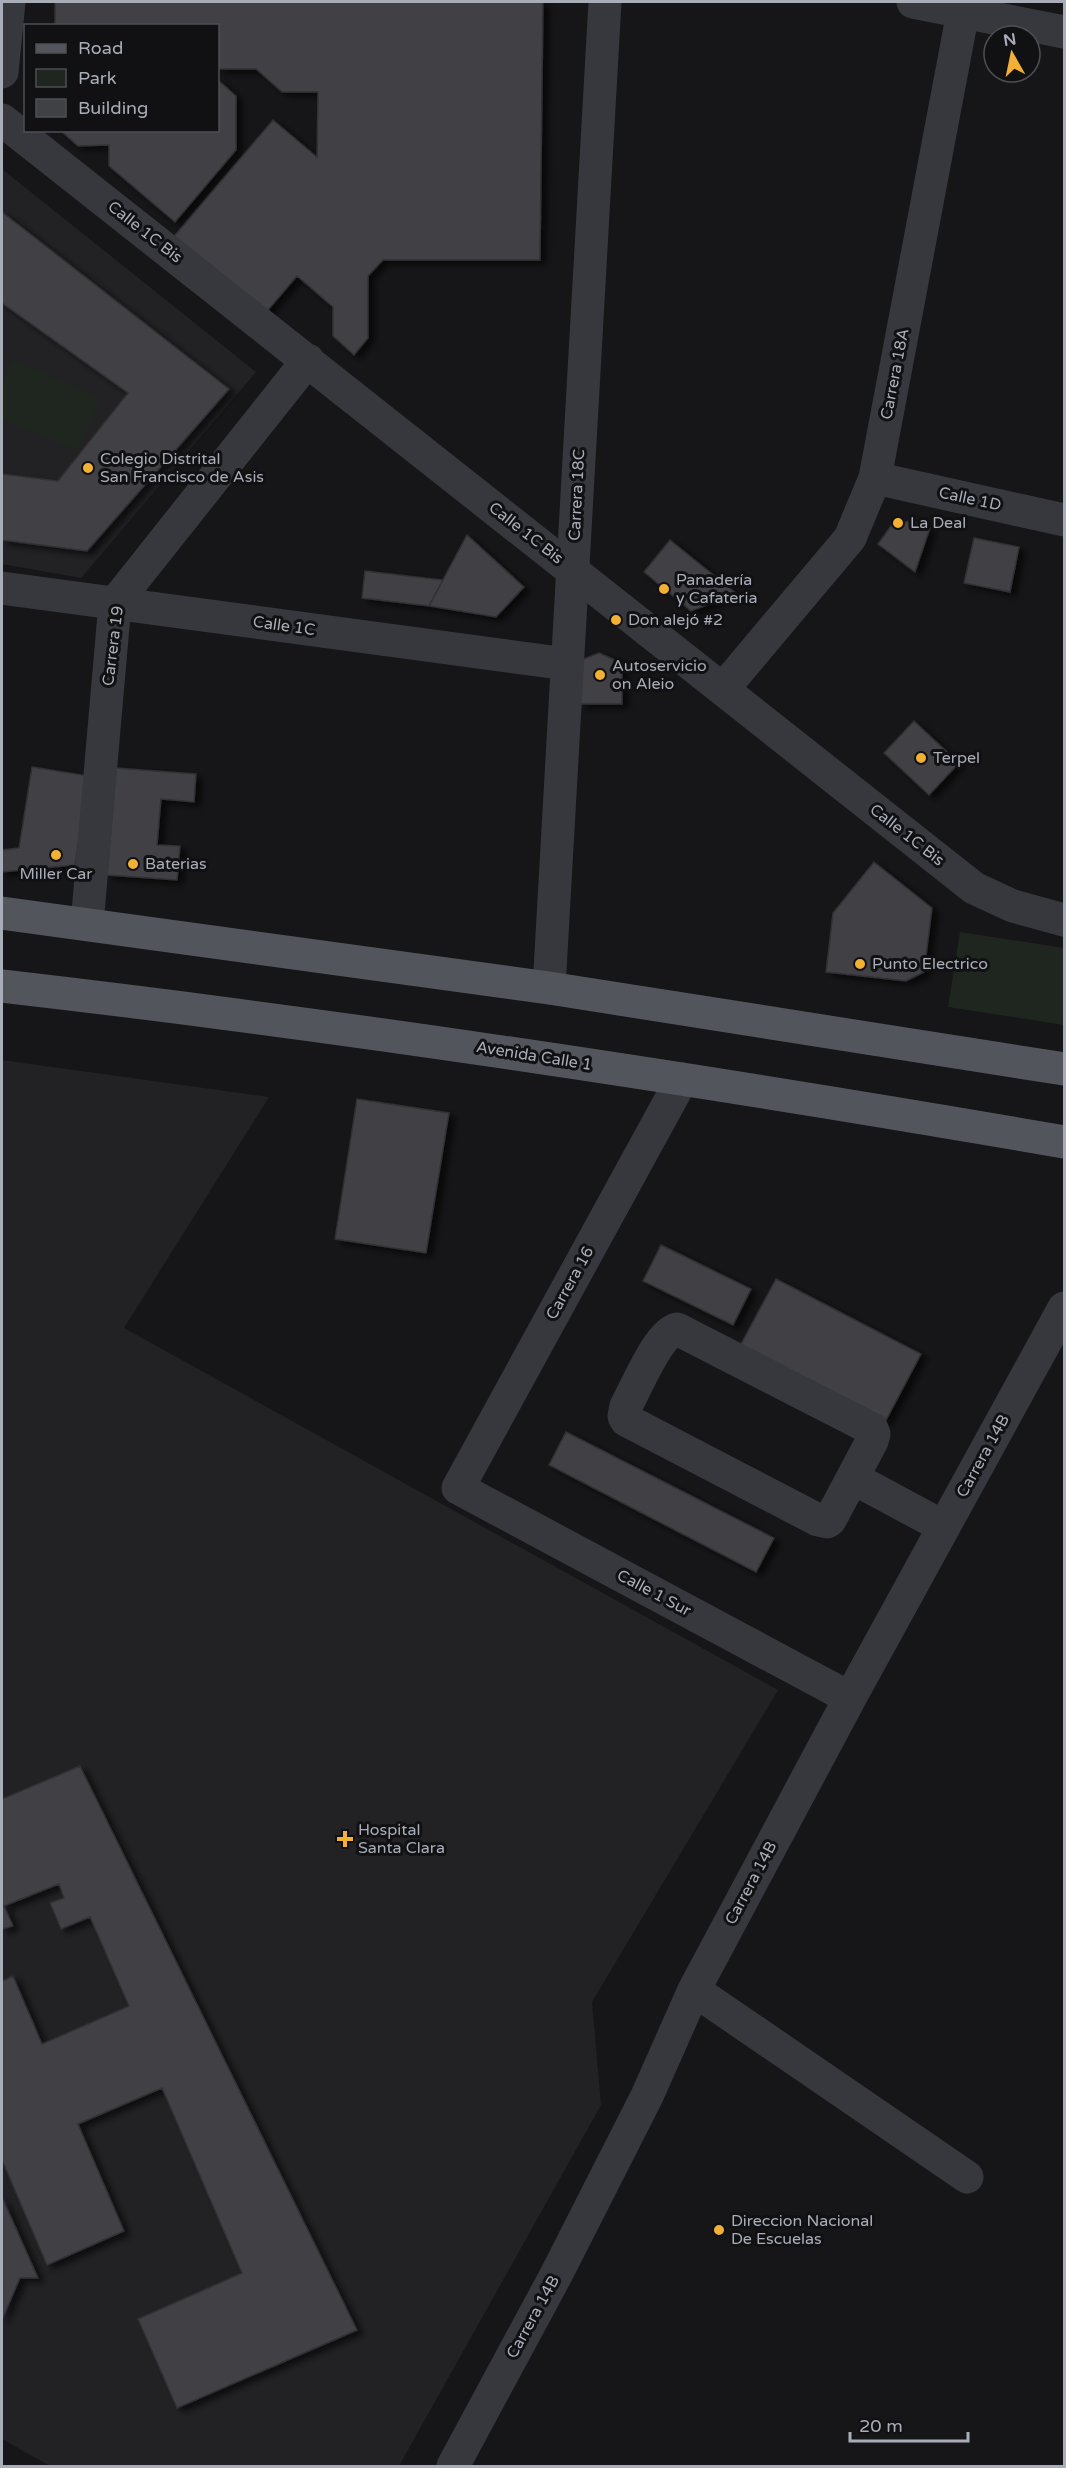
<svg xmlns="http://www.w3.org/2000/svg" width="1066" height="2468" viewBox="0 0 1066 2468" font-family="'Varela Round',sans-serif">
<defs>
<filter id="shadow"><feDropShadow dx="6" dy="4" stdDeviation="3" flood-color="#0009"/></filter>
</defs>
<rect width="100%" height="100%" fill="#161618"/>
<path fill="#222225" d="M 2,169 L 256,372 L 81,578 L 2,564 Z
M 2,1060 L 269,1097 L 124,1328 L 778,1690 L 592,2002 L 601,2105 L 399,2466 L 50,2466 L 2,2439 Z"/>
<path fill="#1e261f" d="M 12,360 L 101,397 L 78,451 L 2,419 L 2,384 Z
M 960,932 L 1064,948 L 1064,1025 L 948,1007 Z"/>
<path fill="#404145" stroke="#303034" stroke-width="1.5" filter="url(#shadow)" d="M 55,2 L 543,2 L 540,260 L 383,260 L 368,276 L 368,338 L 354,355 L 333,336 L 333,307 L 297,276 L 262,317 L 171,240 L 273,120 L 317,157 L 318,92 L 282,92 L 256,69 L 218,69 L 218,26 L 55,26 Z
M 218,80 L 236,96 L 236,150 L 175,222 L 109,166 L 109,145 L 78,146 L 60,130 L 218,130 Z
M 2,212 L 229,389 L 87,551 L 2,540 L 2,474 L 58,481 L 128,393 L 2,303 Z
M 909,521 L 930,528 L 915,572 L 878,544 L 891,526 Z
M 467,535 L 524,587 L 496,617 L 429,606 Z
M 974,538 L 1019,547 L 1010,592 L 964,583 Z
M 670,540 L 737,594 L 691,611 L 644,572 Z
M 365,571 L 443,580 L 429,606 L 362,598 Z
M 599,653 L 622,663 L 622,704 L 580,704 L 581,660 Z
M 914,721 L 959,763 L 929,795 L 884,753 Z
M 32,767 L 89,776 L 75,865 L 2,872 L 2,850 L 19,848 Z
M 116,768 L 196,774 L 194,802 L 161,799 L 157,845 L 180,846 L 177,880 L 107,875 Z
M 874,862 L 932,908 L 924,972 L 906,981 L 826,972 L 833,913 Z
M 357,1099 L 449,1113 L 426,1253 L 335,1239 Z
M 661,1245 L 751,1289 L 733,1325 L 643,1281 Z
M 776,1279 L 921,1354 L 885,1422 L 739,1348 Z
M 566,1432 L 774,1538 L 756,1572 L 549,1465 Z
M 80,1766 L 357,2330 L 177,2408 L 138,2319 L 242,2273 L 162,2088 L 78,2124 L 124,2231 L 47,2265 L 2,2160 L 2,1981 L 13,1976 L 42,2044 L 129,2006 L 90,1917 L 61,1929 L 50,1903 L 64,1898 L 59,1884 L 4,1906 L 13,1926 L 2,1929 L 2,1799 Z
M 2,2197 L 38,2278 L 20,2278 L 2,2320 Z"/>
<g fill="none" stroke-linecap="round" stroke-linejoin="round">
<path stroke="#37383d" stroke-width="33" d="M 913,2 L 1064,32
M 2,72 L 9,2
M 2,120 L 974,888 L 1013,906 L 1064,920
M 875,478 L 1064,520
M 2,588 L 567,664
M 723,689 L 850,538 L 875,478 L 963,12
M 87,924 L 115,603 L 308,360
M 549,988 L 605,2
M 682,1079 L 458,1488 L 850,1698
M 677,1329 L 872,1429 L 874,1434 L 872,1441 L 830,1520 L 827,1522 L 818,1520 L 626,1420 L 624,1416 L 626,1406 C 636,1388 659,1332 677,1329 Z
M 853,1478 L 944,1527
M 694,1990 L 967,2177
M 453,2466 L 556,2275 L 647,2096 L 694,1990 L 850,1698 L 1064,1308"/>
<path stroke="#53555c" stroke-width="33" d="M 2,913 L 549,988 L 1064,1069
M 2,986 C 357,1027 711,1081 1064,1142"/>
</g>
<g fill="#f2b134" stroke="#111113" stroke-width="2">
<circle cx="88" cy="468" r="6"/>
<circle cx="898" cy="523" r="6"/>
<circle cx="664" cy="589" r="6"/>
<circle cx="616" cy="620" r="6"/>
<circle cx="600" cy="675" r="6"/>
<circle cx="921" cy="758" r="6"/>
<circle cx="56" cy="855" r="6"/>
<circle cx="133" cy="864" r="6"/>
<circle cx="860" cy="964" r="6"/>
<path d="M342 1830h6v6h6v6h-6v6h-6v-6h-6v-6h6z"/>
<circle cx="719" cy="2230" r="6"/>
</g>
<g text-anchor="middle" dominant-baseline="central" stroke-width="6" stroke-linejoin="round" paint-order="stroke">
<g font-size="16" fill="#a8adb8" stroke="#111113">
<text transform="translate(145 232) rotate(38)">Calle 1C Bis</text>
<text transform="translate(895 374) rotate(-79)">Carrera 18A</text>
<text transform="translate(577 495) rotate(-87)">Carrera 18C</text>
<text transform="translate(970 499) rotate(12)">Calle 1D</text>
<text transform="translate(526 533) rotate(38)">Calle 1C Bis</text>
<text transform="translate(284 626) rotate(8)">Calle 1C</text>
<text transform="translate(113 646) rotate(-83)">Carrera 19</text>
<text transform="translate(907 835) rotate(38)">Calle 1C Bis</text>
<text transform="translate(534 1056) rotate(9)">Avenida Calle 1</text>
<text transform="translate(570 1283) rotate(-61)">Carrera 16</text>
<text transform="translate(983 1456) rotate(-61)">Carrera 14B</text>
<text transform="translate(654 1593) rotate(28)">Calle 1 Sur</text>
<text transform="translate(751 1883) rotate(-62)">Carrera 14B</text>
<text transform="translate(533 2317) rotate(-61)">Carrera 14B</text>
</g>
<g font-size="16" fill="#a8adb8" stroke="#111113" text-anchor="start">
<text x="100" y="459">Colegio Distrital<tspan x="100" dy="18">San Francisco de Asis</tspan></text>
<text x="910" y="523">La Deal</text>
<text x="676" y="580">Panadería<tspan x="676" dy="18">y Cafateria</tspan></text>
<text x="628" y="620">Don alejó #2</text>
<text x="612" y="666">Autoservicio<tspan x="612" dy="18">on Aleio</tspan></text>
<text x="933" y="758">Terpel</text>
<text x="145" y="864">Baterias</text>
<text x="56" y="874" text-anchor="middle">Miller Car</text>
<text x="872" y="964">Punto Electrico</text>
<text x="358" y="1830">Hospital<tspan x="358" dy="18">Santa Clara</tspan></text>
<text x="731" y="2221">Direccion Nacional<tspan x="731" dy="18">De Escuelas</tspan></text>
</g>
</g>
<rect width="1066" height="2468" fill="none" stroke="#a8adb8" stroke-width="6"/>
<rect x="24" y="24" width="195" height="108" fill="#111113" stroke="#4d4f55" stroke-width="1.5"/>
<rect x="36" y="44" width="30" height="9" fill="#53555c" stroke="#4d4f55" stroke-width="1.5"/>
<text x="78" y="54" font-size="18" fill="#a8adb8">Road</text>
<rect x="36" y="69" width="30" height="18" fill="#1e261f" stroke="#4d4f55" stroke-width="1.5"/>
<text x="78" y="84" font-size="18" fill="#a8adb8">Park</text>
<rect x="36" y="99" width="30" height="18" fill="#404145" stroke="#4d4f55" stroke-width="1.5"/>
<text x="78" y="114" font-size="18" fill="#a8adb8">Building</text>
<g transform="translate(1012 54) rotate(351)"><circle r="28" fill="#111113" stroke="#4d4f55" stroke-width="1.5"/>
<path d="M0-4.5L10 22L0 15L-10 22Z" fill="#f2b134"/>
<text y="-9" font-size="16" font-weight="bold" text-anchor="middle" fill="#a8adb8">N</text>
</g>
<path d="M850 2432v9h118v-9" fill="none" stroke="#a8adb8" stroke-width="3"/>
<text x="859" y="2432" font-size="18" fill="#a8adb8" stroke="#111113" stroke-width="4.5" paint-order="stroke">20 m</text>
</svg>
